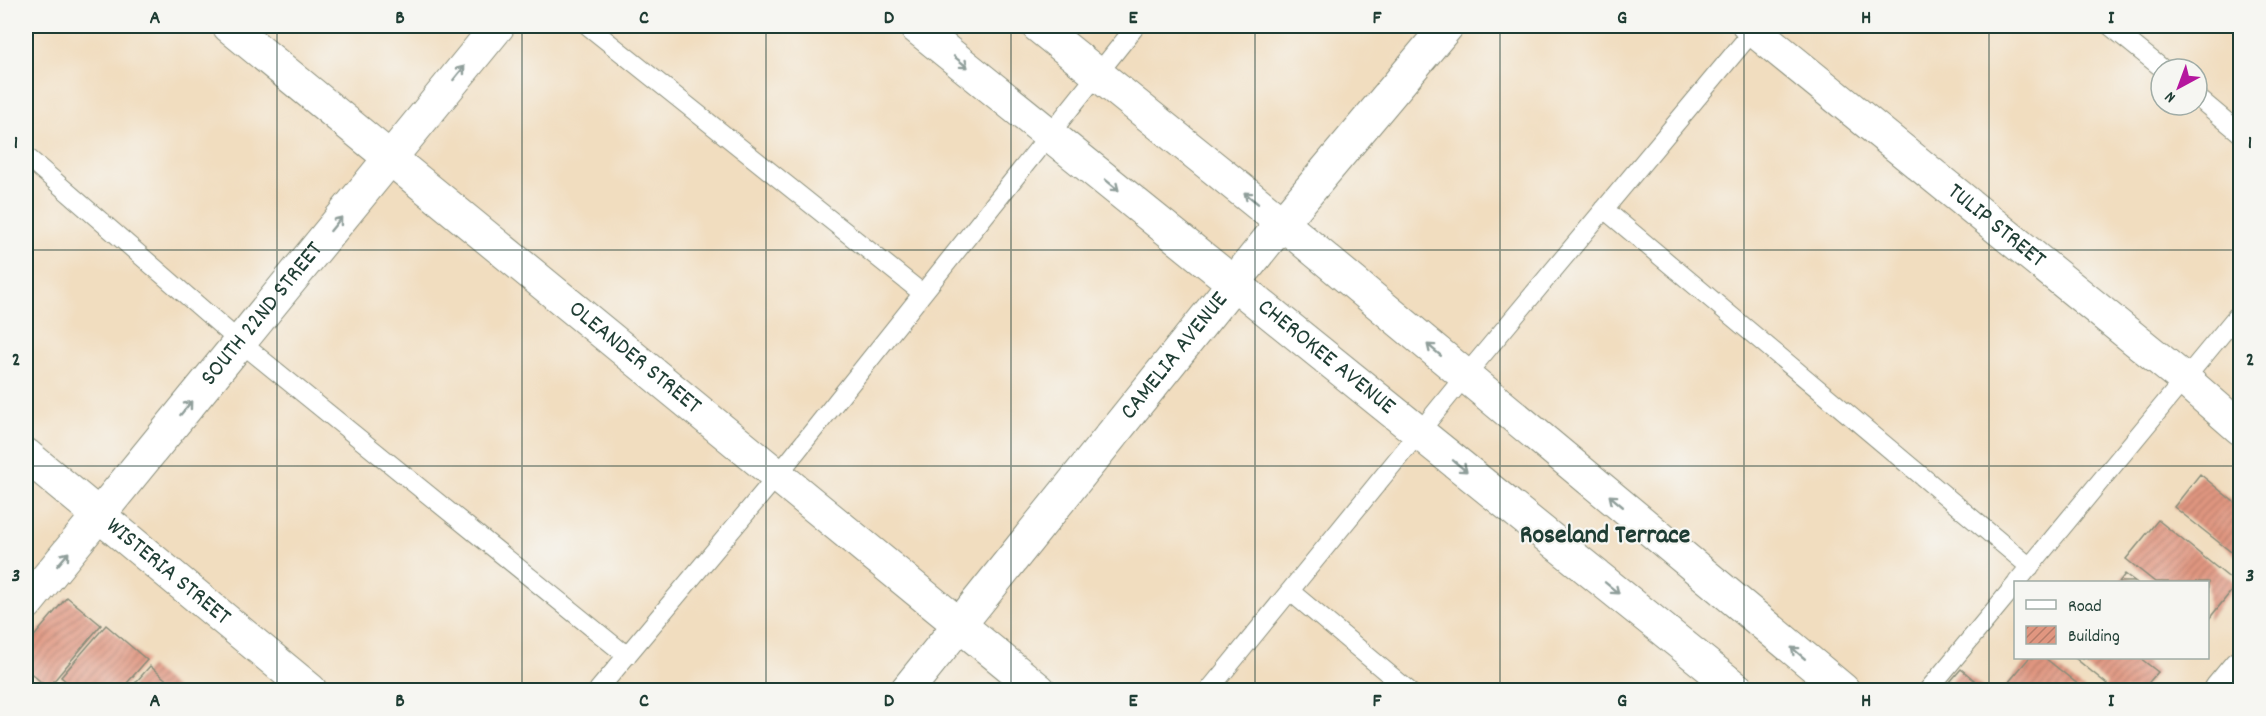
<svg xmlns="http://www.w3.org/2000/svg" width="2266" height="716" viewBox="0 0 2266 716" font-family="Dekko,sans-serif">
<defs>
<pattern id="building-hatch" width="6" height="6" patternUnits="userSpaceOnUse" patternTransform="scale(1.5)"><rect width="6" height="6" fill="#e09680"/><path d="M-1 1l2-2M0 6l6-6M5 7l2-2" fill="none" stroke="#b57c6a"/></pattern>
</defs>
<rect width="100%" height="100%" fill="#f6f6f2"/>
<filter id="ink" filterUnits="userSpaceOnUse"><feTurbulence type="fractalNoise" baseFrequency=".0167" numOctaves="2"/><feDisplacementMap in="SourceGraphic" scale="12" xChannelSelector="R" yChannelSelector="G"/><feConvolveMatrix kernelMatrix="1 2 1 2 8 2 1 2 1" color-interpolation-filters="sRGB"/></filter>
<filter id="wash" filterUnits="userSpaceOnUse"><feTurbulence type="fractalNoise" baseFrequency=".008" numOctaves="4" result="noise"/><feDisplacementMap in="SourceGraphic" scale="24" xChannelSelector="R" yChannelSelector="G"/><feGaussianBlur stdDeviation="1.35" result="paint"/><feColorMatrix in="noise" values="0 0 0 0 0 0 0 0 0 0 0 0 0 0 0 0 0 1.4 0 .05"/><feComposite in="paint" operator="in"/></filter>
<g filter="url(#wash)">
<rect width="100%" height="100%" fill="#f1ddbf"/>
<g id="blocks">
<path fill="url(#building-hatch)" d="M 2200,474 L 2240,507 L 2240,559 L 2174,507 Z
M 2158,520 L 2237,584 L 2208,620 L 2208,582 L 2155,582 L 2126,559 Z
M 2125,574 L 2136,582 L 2119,582 Z
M 67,597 L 101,625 L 48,688 L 26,669 L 26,646 Z
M 106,625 L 147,660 L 121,690 L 91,690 L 93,689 L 87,683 L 81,690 L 76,690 L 61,677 Z
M 2029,658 L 2045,658 L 2085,690 L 2002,690 Z
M 2075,658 L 2140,658 L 2158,672 L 2142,690 L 2101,690 L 2107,684 Z
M 150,666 L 178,690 L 129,690 Z
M 1961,669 L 1986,690 L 1943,690 Z"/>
</g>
</g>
<g filter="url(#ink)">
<use href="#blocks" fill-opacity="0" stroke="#888d7a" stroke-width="1.5"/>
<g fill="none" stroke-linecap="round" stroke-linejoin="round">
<defs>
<path id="service" d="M 588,26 L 922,293
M 2110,26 L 2163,69
M 2197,97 L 2240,133
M 26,156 L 240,342 L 627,656
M 1604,209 L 2030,567
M 2017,582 L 2240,312
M 1291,592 L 1408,690
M 598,690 L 777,476 L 1136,26
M 1209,690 L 1465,376 L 1757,26
M 1928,690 L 2016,584"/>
<g id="minor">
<path id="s1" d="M 229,26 L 1039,690"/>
<path id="s2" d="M 915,26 L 1738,690"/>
<path d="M 1038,26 L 1282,223 L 1843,690"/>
<path id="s3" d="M 1749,26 L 2185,380 L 2240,428"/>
<path id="s4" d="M 26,455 L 310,690"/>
<path id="s5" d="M 26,604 L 498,26"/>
<path id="s6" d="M 907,690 L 1282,223 L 1447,26"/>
</g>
<path id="tertiary" d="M 2221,690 L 2240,667"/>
</defs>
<use href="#service" stroke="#888d7a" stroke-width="20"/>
<use href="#minor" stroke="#888d7a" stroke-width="35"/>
<use href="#tertiary" stroke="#888d7a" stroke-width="35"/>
<use href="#service" stroke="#fff" stroke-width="18"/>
<use href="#minor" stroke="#fff" stroke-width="33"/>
<use href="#tertiary" stroke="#fff" stroke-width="33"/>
</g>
<defs><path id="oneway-shaft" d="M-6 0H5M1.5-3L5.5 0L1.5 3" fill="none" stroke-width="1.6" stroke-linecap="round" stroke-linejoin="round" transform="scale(1.5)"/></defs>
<g stroke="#8f9e9a">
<use href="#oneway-shaft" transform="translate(961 62) rotate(39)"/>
<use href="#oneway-shaft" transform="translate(459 73) rotate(-51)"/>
<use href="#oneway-shaft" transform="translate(1112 185) rotate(39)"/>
<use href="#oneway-shaft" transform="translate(1251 198) rotate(-141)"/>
<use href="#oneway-shaft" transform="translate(336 224) rotate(-51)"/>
<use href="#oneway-shaft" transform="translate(1434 350) rotate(-140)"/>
<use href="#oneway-shaft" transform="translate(186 408) rotate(-51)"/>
<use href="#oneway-shaft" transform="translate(1460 466) rotate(39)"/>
<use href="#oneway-shaft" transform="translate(1616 501) rotate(-140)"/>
<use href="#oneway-shaft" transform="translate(63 559) rotate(-50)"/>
<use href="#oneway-shaft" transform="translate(1612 588) rotate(39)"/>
<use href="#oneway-shaft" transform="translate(1798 653) rotate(-140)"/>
</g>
</g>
<path fill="none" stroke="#1f3d34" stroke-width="1.5" stroke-opacity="0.55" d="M 277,26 L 277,690M 522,26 L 522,690M 766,26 L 766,690M 1011,26 L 1011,690M 1255,26 L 1255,690M 1500,26 L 1500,690M 1744,26 L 1744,690M 1989,26 L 1989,690M 26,250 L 2240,250M 26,466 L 2240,466"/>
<g text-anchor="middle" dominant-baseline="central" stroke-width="4.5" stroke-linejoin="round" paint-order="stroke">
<g font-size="24" fill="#1f3d34" stroke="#f6f6f2">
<text stroke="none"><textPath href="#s3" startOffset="318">TULIP STREET</textPath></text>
<text stroke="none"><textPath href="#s5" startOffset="374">SOUTH 22ND STREET</textPath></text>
<text stroke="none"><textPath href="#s6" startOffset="428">CAMELIA AVENUE</textPath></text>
<text stroke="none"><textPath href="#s1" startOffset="524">OLEANDER STREET</textPath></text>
<text stroke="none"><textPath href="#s2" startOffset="528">CHEROKEE AVENUE</textPath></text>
<text stroke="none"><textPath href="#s4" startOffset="184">WISTERIA STREET</textPath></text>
</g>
<g font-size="26" font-weight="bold" fill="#1f3d34" stroke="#f6f6f2">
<text x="1605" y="536">Roseland Terrace</text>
</g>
</g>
<rect width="2266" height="716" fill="none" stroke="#f6f6f2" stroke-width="66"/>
<rect x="2014" y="581" width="195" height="78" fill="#f6f6f2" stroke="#a0aca6" stroke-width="1.5"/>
<rect x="2026" y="600" width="30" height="9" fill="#ffffff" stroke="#a0aca6" stroke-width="1.5"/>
<text x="2068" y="611" font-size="18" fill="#1f3d34">Road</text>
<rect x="2026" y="626" width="30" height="18" fill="url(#building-hatch)" stroke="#a0aca6" stroke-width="1.5"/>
<text x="2068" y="641" font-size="18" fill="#1f3d34">Building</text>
<g transform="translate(2179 87) rotate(221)"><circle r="28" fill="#f6f6f2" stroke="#a0aca6" stroke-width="1.5"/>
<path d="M0-4.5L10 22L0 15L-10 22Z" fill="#b5179e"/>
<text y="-9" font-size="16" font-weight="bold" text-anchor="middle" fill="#1f3d34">N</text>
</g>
<rect x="33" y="33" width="2200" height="650" fill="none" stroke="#1f3d34" stroke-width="2"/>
<g font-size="20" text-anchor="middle" font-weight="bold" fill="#1f3d34">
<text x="155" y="23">A</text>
<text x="400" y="23">B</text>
<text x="644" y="23">C</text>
<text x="889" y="23">D</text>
<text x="1133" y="23">E</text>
<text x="1377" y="23">F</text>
<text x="1622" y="23">G</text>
<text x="1866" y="23">H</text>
<text x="2111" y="23">I</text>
<text x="16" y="148">1</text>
<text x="2250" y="148">1</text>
<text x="16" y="365">2</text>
<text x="2250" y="365">2</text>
<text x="16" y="581">3</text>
<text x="2250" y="581">3</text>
<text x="155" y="706">A</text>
<text x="400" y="706">B</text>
<text x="644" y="706">C</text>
<text x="889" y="706">D</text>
<text x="1133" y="706">E</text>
<text x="1377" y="706">F</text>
<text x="1622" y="706">G</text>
<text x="1866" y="706">H</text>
<text x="2111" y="706">I</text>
</g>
</svg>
